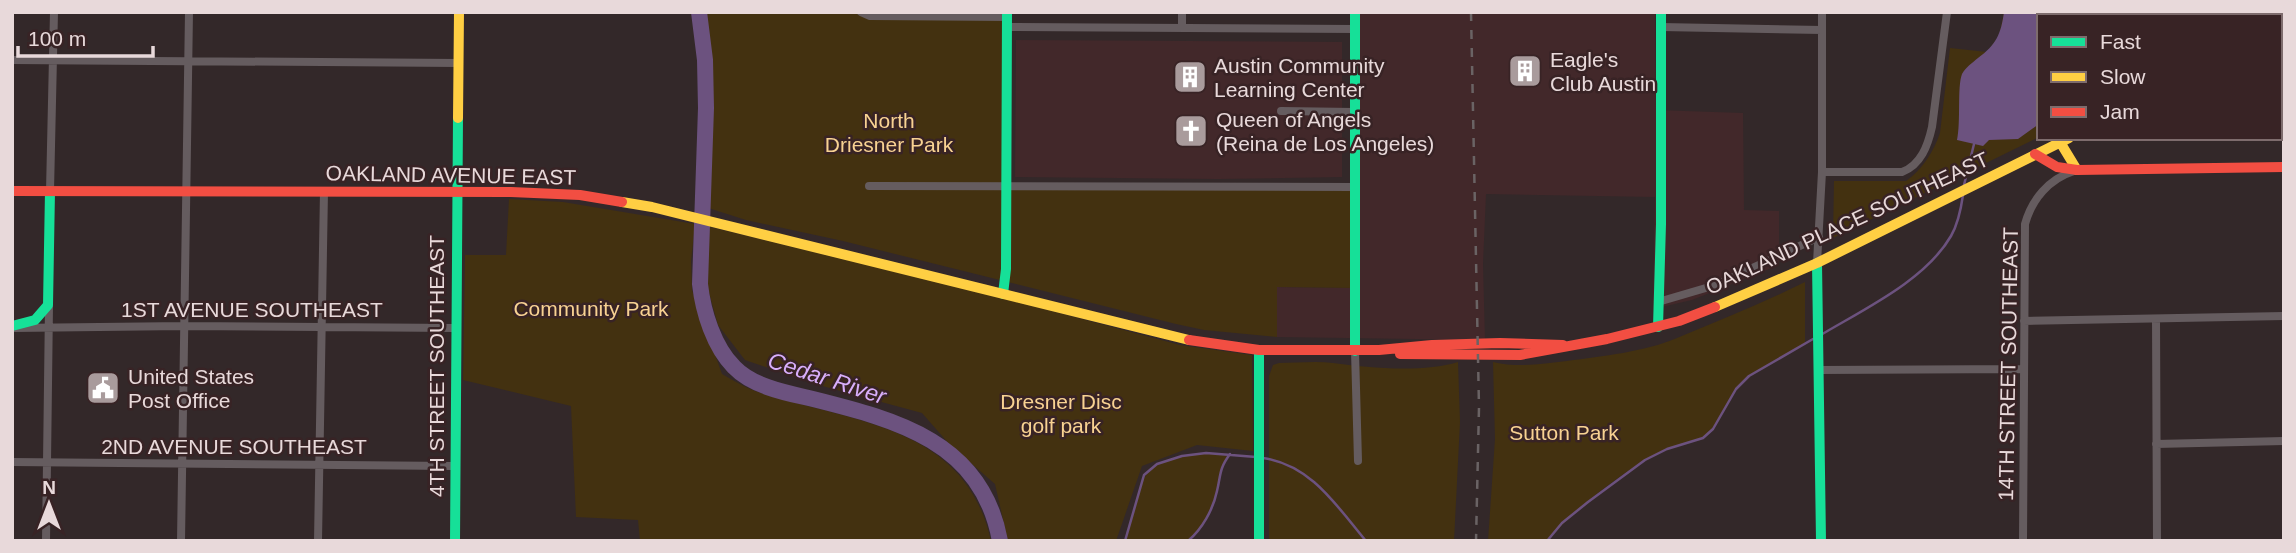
<svg xmlns="http://www.w3.org/2000/svg" width="2296" height="553" viewBox="0 0 2296 553" font-family="Arial,sans-serif">
<rect width="100%" height="100%" fill="#332829"/>
<path fill="#42282a" d="M 1360,12 L 1655,12 L 1656,110 L 1743,113 L 1744,210 L 1779,211 L 1779,265 L 1692,300 L 1653,309 L 1655,197 L 1486,194 L 1483,264 L 1485,340 L 1277,337 L 1276,287 L 1359,288 Z
M 1016,40 L 1342,42 L 1342,177 L 1218,179 L 1015,177 Z"/>
<path fill="#433110" d="M 699,12 L 861,12 L 1007,17 L 1006,186 L 1354,187 L 1354,288 L 1277,287 L 1277,337 L 1204,330 L 1176,324 L 843,241 L 746,220 L 702,206 C 704,145 715,72 699,12 Z
M 2004,12 L 2209,12 L 2206,16 L 2039,16 L 2039,137 L 1833,238 L 1834,181 L 1906,181 C 1922,170 1934,151 1940,133 L 1950,48 L 1987,52 L 1999,36 Z
M 509,199 L 563,202 L 695,224 L 691,261 L 692,290 L 722,374 C 733,380 744,387 755,391 C 850,423 965,423 991,541 L 640,541 L 638,520 L 576,517 L 571,406 L 463,380 L 465,255 L 506,255 Z
M 706,226 L 1003,298 L 1180,345 L 1252,355 L 1253,451 L 1197,445 L 1142,466 L 1116,541 L 1008,541 L 995,484 L 950,445 L 922,413 L 815,384 L 745,360 L 718,325 L 706,282 Z
M 1805,282 L 1805,344 C 1784,357 1754,369 1738,387 C 1725,402 1722,424 1705,436 C 1692,445 1674,445 1660,452 C 1619,474 1578,506 1547,541 L 1488,541 L 1495,439 L 1493,362 C 1518,368 1542,364 1567,361 C 1603,356 1644,352 1677,338 C 1720,320 1763,303 1805,282 Z
M 1458,362 L 1460,422 L 1454,541 L 1269,541 L 1269,376 L 1273,365 L 1279,363 C 1297,363 1316,361 1333,363 C 1369,368 1423,373 1458,362 Z
M 1206,453 L 1230,454 C 1219,469 1221,474 1217,491 C 1213,510 1202,529 1188,541 L 1125,541 C 1145,479 1131,462 1206,453 Z"/>
<path fill="#6c527f" d="M 2004,12 L 2135,12 L 2131,16 L 2039,16 L 2039,124 L 2018,139 L 1989,140 L 1983,146 L 1957,140 C 1961,122 1957,87 1962,74 C 1966,67 1972,63 1978,58 C 1996,45 2001,34 2004,12 Z"/>
<g fill="none" stroke-linecap="round" stroke-linejoin="round">
<path stroke="#6c527f" stroke-width="2.5" d="M 1964,185 L 1974,144
M 1819,336 C 1862,310 1925,281 1951,236 C 1958,224 1961,209 1963,195
M 1263,458 C 1311,465 1336,505 1366,541
M 1125,541 L 1144,475 L 1157,464 L 1182,456 L 1206,453 L 1256,457
M 1188,541 C 1202,529 1213,510 1217,491 C 1221,474 1219,469 1230,454
M 1547,541 L 1562,523 L 1588,502 L 1645,460 L 1667,449 L 1703,438 L 1713,429 L 1736,389 L 1749,376 L 1813,339"/>
<path stroke="#6c527f" stroke-width="16" d="M 699,12 L 705,60 L 706,108 L 700,284 C 703,312 714,347 734,367 C 753,387 787,393 813,399 C 897,420 982,442 1000,541"/>
<path stroke="#655c5f" stroke-width="8" d="M 861,12 L 870,16 L 1007,17
M 2280,16 L 2284,16
M 1007,27 L 1355,29
M 1661,27 L 1822,30
M 1182,28 L 1182,12
M 12,60 L 459,63
M 1281,111 L 1354,112
M 1822,172 L 1902,172 C 1921,165 1928,145 1932,127 L 1947,12
M 869,186 L 1354,187
M 50,191 L 54,12
M 1817,263 L 1822,172 L 1822,12
M 1658,302 L 1716,285 L 1819,237
M 2156,319 L 2157,541
M 2024,321 L 2284,316
M 14,328 L 184,326 L 455,328
M 1355,351 L 1358,461
M 1818,370 L 2023,369
M 2156,444 L 2284,441
M 12,462 L 454,466
M 46,541 L 49,306
M 181,541 L 189,12
M 318,541 L 324,191
M 2023,541 L 2025,224 C 2032,199 2049,179 2074,171"/>
<path stroke="#16e098" stroke-width="10" d="M 1355,12 L 1355,351
M 1817,263 L 1821,541
M 1003,294 L 1006,269 L 1007,12
M 12,326 L 35,320 L 48,305 L 50,191
M 1658,327 L 1661,224 L 1661,12
M 1259,350 L 1259,541
M 455,541 L 458,118"/>
<path stroke="#ffcf43" stroke-width="10" d="M 2216,16 L 2220,12
M 2242,16 L 2246,12
M 458,118 L 459,12
M 2060,142 L 2077,170
M 622,202 L 652,207 L 1189,340
M 1715,307 L 1817,263 L 2069,138"/>
<path stroke="#f24e42" stroke-width="10" d="M 2035,154 L 2057,167 L 2077,170 L 2284,167
M 12,191 L 511,192 L 580,195 L 622,202
M 1189,340 L 1259,350 L 1379,350 L 1432,345 L 1500,343 L 1563,345
M 1400,354 L 1520,355 L 1607,339 L 1679,321 L 1715,307"/>
<path stroke="#6a6364" stroke-width="2.5" stroke-dasharray="9 9" stroke-linecap="butt" d="M 1471,12 L 1479,407 L 1476,541"/>
</g>
<defs>
<symbol id="building-square" viewBox="-11 -11 22 22"><rect x="-9" y="-9" width="18" height="18" rx="4" fill="#a99b9c" stroke="#382325"/><path d="M-4-6H4V6H1V3H-1V6H-4ZM-2.5-4.3h1.7v1.8h-1.7ZM.8-4.3h1.7v1.8H.8ZM-2.5-1h1.7V.8h-1.7ZM.8-1h1.7V.8H.8Z" fill="#fff"/></symbol>
<symbol id="church-square" viewBox="-11 -11 22 22"><rect x="-9" y="-9" width="18" height="18" rx="4" fill="#a99b9c" stroke="#382325"/><path d="M-1.2-6h2.4v3.5h3.3v2.4h-3.3V6h-2.4V-.1h-3.3v-2.4h3.3Z" fill="#fff"/></symbol>
<symbol id="civic-square" viewBox="-11 -11 22 22"><rect x="-9" y="-9" width="18" height="18" rx="4" fill="#a99b9c" stroke="#382325"/><path d="M-.6-6.5H3V-4.5H.6V-3L4-1V1h2V6H-6V1h2V-1L-.6-3ZM-1.2 2.5V6h2.4V2.5Z" fill="#fff"/></symbol>
</defs>
<g fill-rule="evenodd">
<use href="#building-square" x="1506" y="52" width="38" height="38"/>
<use href="#building-square" x="1171" y="58" width="38" height="38"/>
<use href="#church-square" x="1172" y="112" width="38" height="38"/>
<use href="#civic-square" x="84" y="369" width="38" height="38"/>
</g>
<g text-anchor="middle" dominant-baseline="central" stroke-width="5" stroke-linejoin="round" paint-order="stroke">
<g font-size="21" fill="#e8d9da" stroke="#382325" text-anchor="start">
<text x="1550" y="59">Eagle's<tspan x="1550" dy="24">Club Austin</tspan></text>
<text x="1214" y="65">Austin Community<tspan x="1214" dy="24">Learning Center</tspan></text>
<text x="1216" y="119">Queen of Angels<tspan x="1216" dy="24">(Reina de Los Angeles)</tspan></text>
<text x="128" y="376">United States<tspan x="128" dy="24">Post Office</tspan></text>
</g>
<g font-size="21" fill="#f8d292" stroke="#382325">
<text x="889" y="120">North<tspan x="889" dy="24">Driesner Park</tspan></text>
<text x="591" y="308">Community Park</text>
<text x="1061" y="401">Dresner Disc<tspan x="1061" dy="24">golf park</tspan></text>
<text x="1564" y="432">Sutton Park</text>
</g>
<g font-size="21" fill="#e8d9da" stroke="#382325">
<text transform="translate(451 175) rotate(1)">OAKLAND AVENUE EAST</text>
<text transform="translate(1847 223) rotate(-25)">OAKLAND PLACE SOUTHEAST</text>
<text x="252" y="309">1ST AVENUE SOUTHEAST</text>
<text transform="translate(2008 364) rotate(-89)">14TH STREET SOUTHEAST</text>
<text transform="translate(436 366) rotate(-90)">4TH STREET SOUTHEAST</text>
<text x="234" y="446">2ND AVENUE SOUTHEAST</text>
</g>
<g font-size="23" font-style="italic" fill="#d8aefb" stroke="#382325">
<text transform="translate(827 378) rotate(18)">Cedar River</text>
</g>
</g>
<rect width="2296" height="553" fill="none" stroke="#e8d9da" stroke-width="28"/>
<rect x="2037" y="14" width="245" height="126" fill="#382325" stroke="#7e6c6d" stroke-width="2"/>
<rect x="2051" y="37" width="35" height="10" fill="#16e098" stroke="#7e6c6d" stroke-width="2"/>
<text x="2100" y="49" font-size="21" fill="#e8d9da">Fast</text>
<rect x="2051" y="72" width="35" height="10" fill="#ffcf43" stroke="#7e6c6d" stroke-width="2"/>
<text x="2100" y="84" font-size="21" fill="#e8d9da">Slow</text>
<rect x="2051" y="107" width="35" height="10" fill="#f24e42" stroke="#7e6c6d" stroke-width="2"/>
<text x="2100" y="119" font-size="21" fill="#e8d9da">Jam</text>
<g transform="translate(49 504)" stroke="#382325" stroke-width="5" paint-order="stroke">
<path d="M0-5L12 26L0 18L-12 26Z" fill="#e8d9da"/>
<text y="-10" font-size="19" font-weight="bold" text-anchor="middle" fill="#e8d9da">N</text>
</g>
<path d="M18 46v10h135v-10" fill="none" stroke="#e8d9da" stroke-width="3.5"/>
<text x="28" y="46" font-size="21" fill="#e8d9da" stroke="#382325" stroke-width="5" paint-order="stroke">100 m</text>
</svg>
